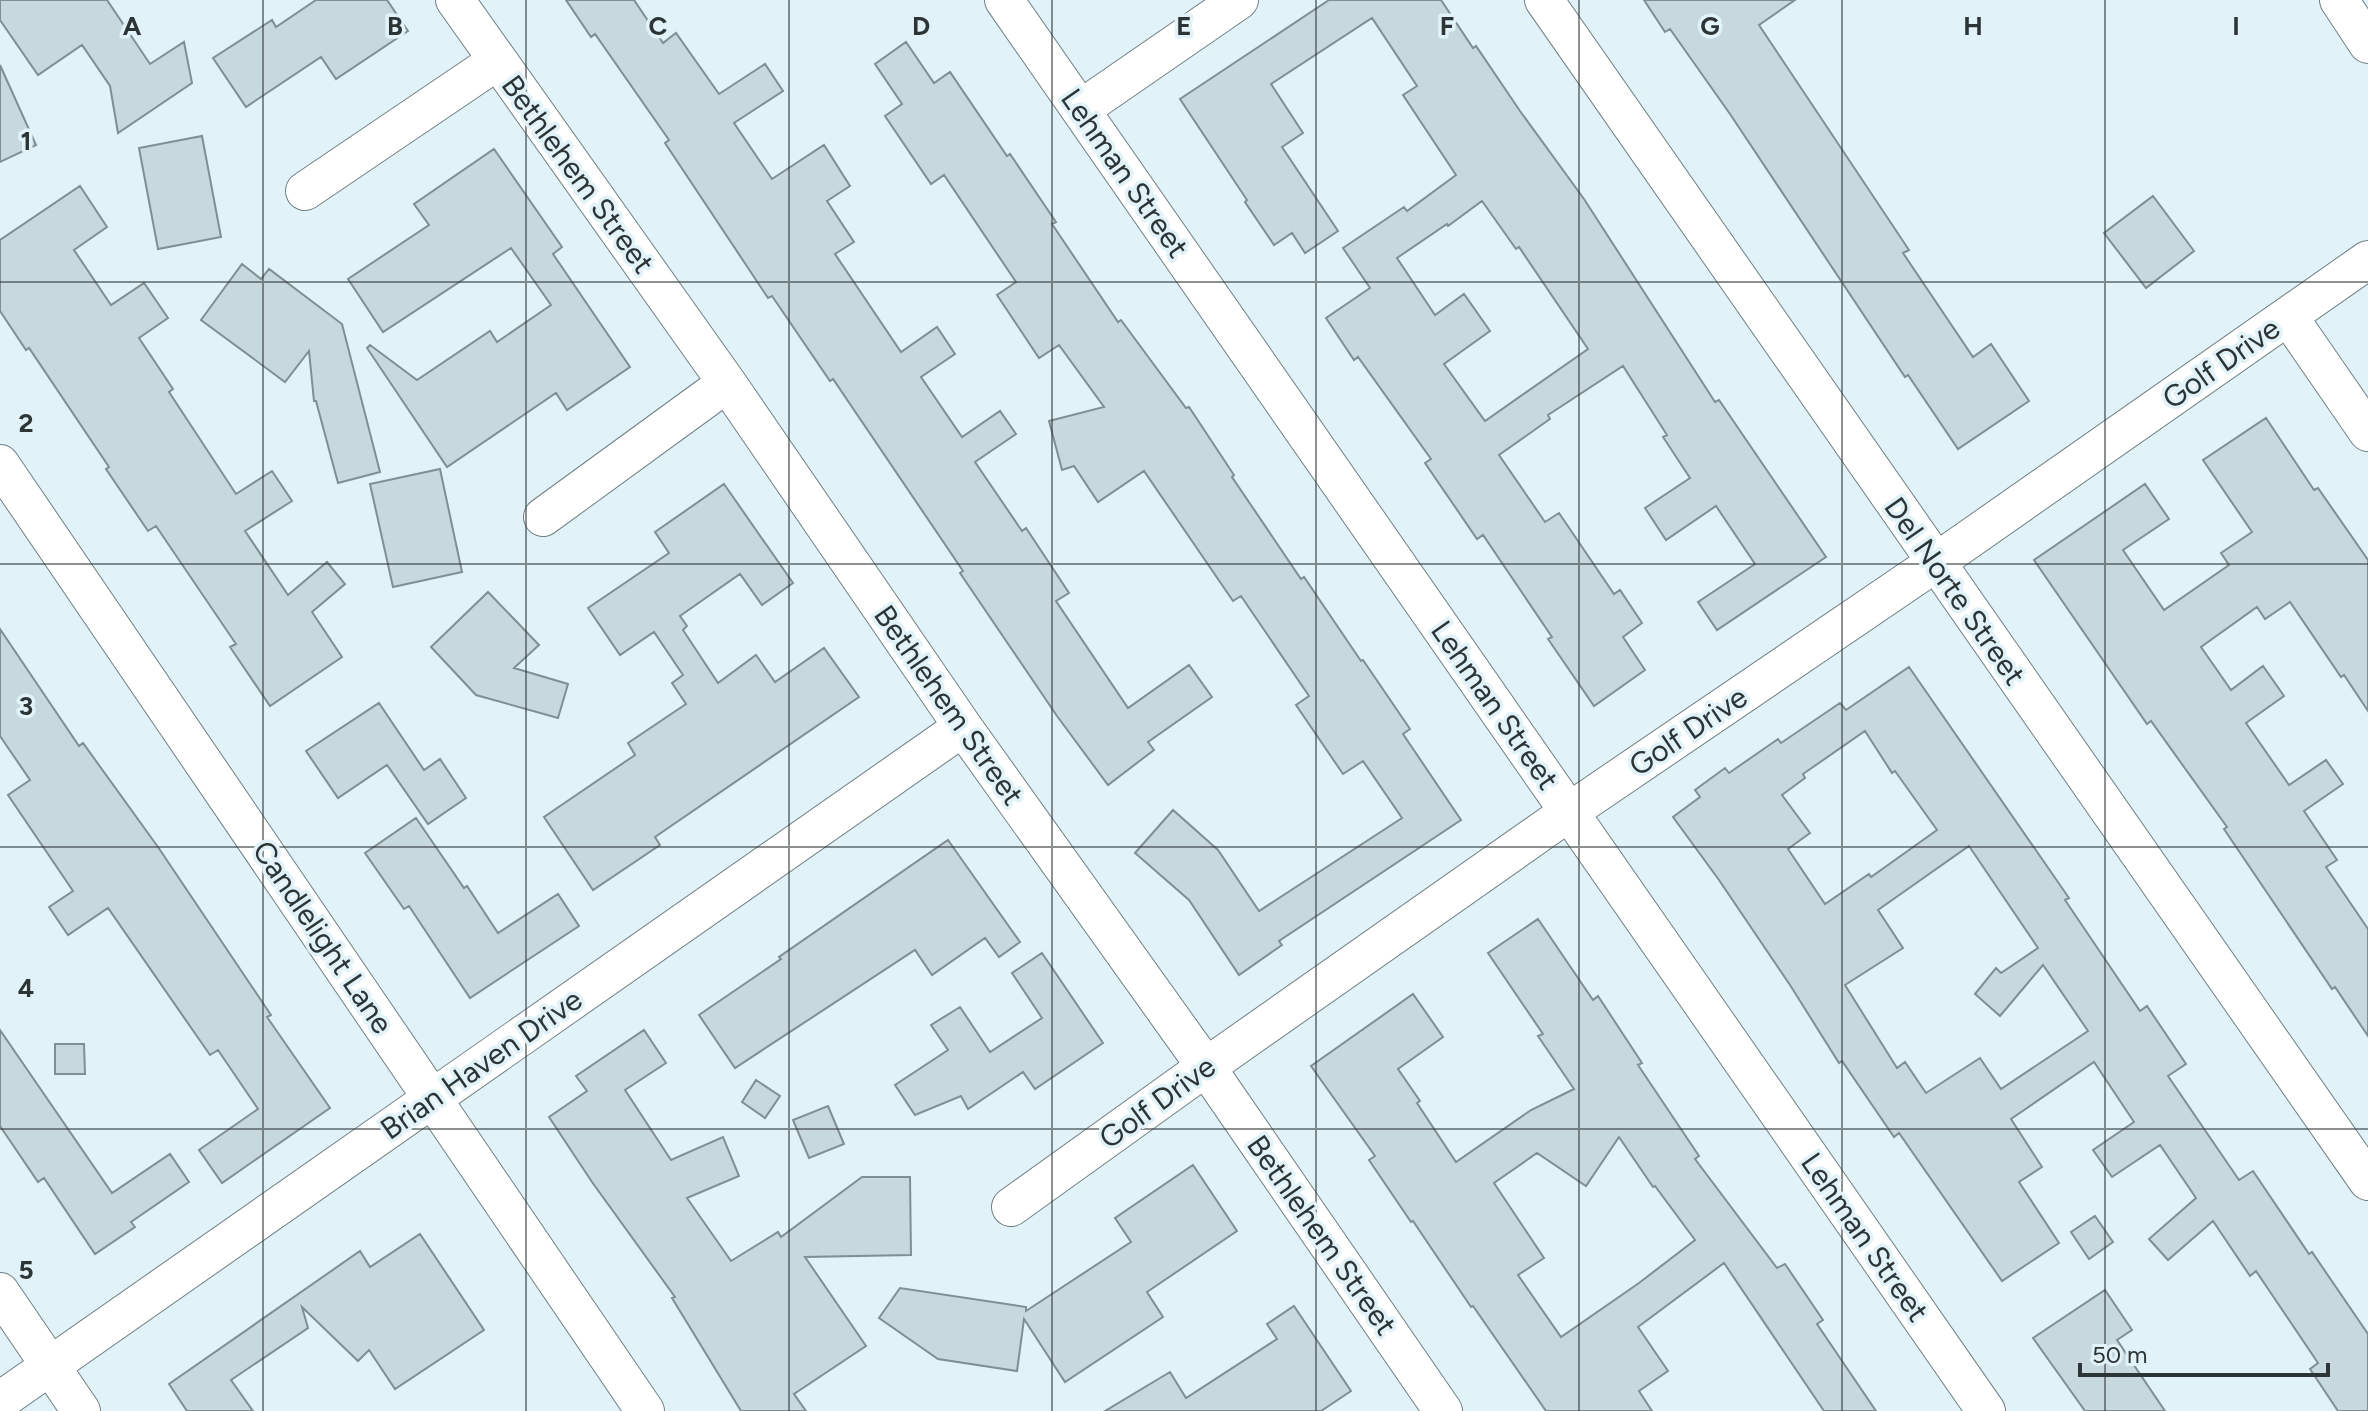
<svg xmlns="http://www.w3.org/2000/svg" width="2368" height="1411" viewBox="0 0 2368 1411" font-family="Figtree,sans-serif">
<rect width="100%" height="100%" fill="#e1f3f8"/>
<path fill="#c7d9de" stroke="#7f8f94" stroke-width="2" fill-rule="evenodd" d="M 0,0 L 107,0 L 150,64 L 184,42 L 192,83 L 118,133 L 110,86 L 82,45 L 38,75 L 0,20 Z
M 316,0 L 387,0 L 408,31 L 336,79 L 321,57 L 246,107 L 213,58 L 272,20 L 276,27 Z
M 566,0 L 634,0 L 663,43 L 676,33 L 719,94 L 765,64 L 783,91 L 734,123 L 772,179 L 824,145 L 850,186 L 827,201 L 854,242 L 835,254 L 901,352 L 937,327 L 955,354 L 921,377 L 962,437 L 1000,411 L 1016,434 L 975,462 L 1022,531 L 1026,528 L 1069,593 L 1056,601 L 1128,708 L 1189,665 L 1212,697 L 1148,742 L 1154,750 L 1108,785 L 1057,716 L 960,573 L 963,571 L 833,379 L 830,381 L 772,296 L 768,298 L 665,143 L 669,140 L 595,34 L 591,37 Z
M 1329,0 L 1441,0 L 1473,48 L 1476,46 L 1520,111 L 1584,199 L 1715,402 L 1719,400 L 1826,557 L 1717,630 L 1698,602 L 1755,564 L 1716,506 L 1666,540 L 1645,508 L 1690,478 L 1663,437 L 1667,435 L 1623,366 L 1548,415 L 1550,419 L 1499,455 L 1545,522 L 1559,513 L 1614,594 L 1620,590 L 1642,623 L 1623,637 L 1645,670 L 1594,706 L 1548,639 L 1552,637 L 1483,535 L 1477,539 L 1425,463 L 1431,459 L 1358,357 L 1354,360 L 1326,318 L 1370,288 L 1343,248 L 1404,207 L 1407,211 L 1456,175 L 1403,95 L 1417,86 L 1372,18 L 1271,84 L 1303,133 L 1282,147 L 1338,231 L 1305,253 L 1292,233 L 1274,245 L 1245,202 L 1247,200 L 1180,99 ZM 1482,201 L 1516,249 L 1519,247 L 1588,349 L 1485,421 L 1444,364 L 1490,331 L 1464,294 L 1435,315 L 1397,258 L 1447,224 L 1448,226 Z
M 1644,0 L 1795,0 L 1759,25 L 1909,250 L 1903,253 L 1973,357 L 1991,344 L 2029,401 L 1958,449 L 1908,375 L 1905,377 L 1730,114 L 1670,29 L 1665,32 Z
M 906,42 L 934,83 L 950,72 L 1007,156 L 1010,154 L 1056,222 L 1052,224 L 1118,322 L 1121,320 L 1186,408 L 1189,407 L 1234,475 L 1232,477 L 1301,579 L 1304,577 L 1361,661 L 1363,660 L 1410,729 L 1403,734 L 1461,820 L 1279,941 L 1282,945 L 1239,975 L 1189,900 L 1135,853 L 1173,810 L 1218,850 L 1259,911 L 1402,818 L 1363,761 L 1343,774 L 1296,705 L 1309,696 L 1241,596 L 1233,601 L 1144,471 L 1098,502 L 1074,466 L 1062,470 L 1049,421 L 1104,407 L 1059,345 L 1039,358 L 997,295 L 1016,282 L 944,175 L 931,184 L 885,116 L 902,104 L 875,64 Z
M 0,65 L 36,145 L 0,162 Z
M 202,136 L 221,237 L 158,249 L 139,148 Z
M 494,149 L 562,247 L 553,254 L 630,367 L 567,410 L 556,393 L 447,467 L 367,348 L 370,345 L 417,380 L 490,331 L 497,342 L 551,305 L 511,248 L 383,332 L 348,279 L 429,225 L 414,204 Z
M 80,186 L 107,227 L 74,250 L 111,305 L 144,283 L 168,318 L 139,338 L 173,389 L 169,392 L 236,494 L 272,471 L 292,501 L 245,531 L 288,595 L 327,562 L 345,584 L 312,612 L 342,657 L 270,706 L 230,647 L 236,644 L 156,526 L 148,531 L 106,469 L 109,467 L 29,348 L 26,350 L 0,311 L 0,240 Z
M 2153,196 L 2194,251 L 2146,288 L 2104,233 Z
M 242,264 L 261,279 L 269,269 L 342,324 L 380,472 L 338,483 L 316,401 L 314,401 L 309,351 L 285,382 L 201,320 Z
M 2266,418 L 2314,490 L 2318,488 L 2368,560 L 2368,711 L 2344,675 L 2341,677 L 2290,602 L 2265,619 L 2257,607 L 2201,647 L 2231,690 L 2263,666 L 2284,696 L 2246,723 L 2289,785 L 2326,760 L 2343,784 L 2304,811 L 2337,860 L 2326,867 L 2368,929 L 2368,1036 L 2335,987 L 2332,989 L 2224,829 L 2227,827 L 2151,721 L 2147,724 L 2034,560 L 2145,484 L 2169,519 L 2123,550 L 2164,610 L 2229,565 L 2221,553 L 2252,532 L 2203,460 Z
M 440,469 L 462,572 L 393,587 L 370,484 Z
M 724,484 L 793,583 L 762,605 L 740,574 L 680,616 L 687,626 L 683,630 L 718,683 L 756,655 L 775,682 L 824,648 L 859,697 L 655,837 L 660,845 L 593,890 L 544,817 L 635,755 L 628,743 L 686,704 L 672,683 L 683,675 L 654,632 L 620,655 L 588,608 L 669,553 L 655,532 Z
M 488,592 L 539,645 L 514,668 L 568,684 L 558,718 L 476,695 L 431,647 Z
M 0,629 L 79,746 L 83,743 L 158,847 L 271,1015 L 267,1017 L 330,1108 L 222,1183 L 199,1150 L 258,1109 L 218,1050 L 210,1055 L 108,908 L 68,935 L 49,907 L 73,891 L 8,795 L 30,780 L 0,736 Z
M 1909,667 L 2069,898 L 2065,900 L 2140,1011 L 2147,1006 L 2186,1064 L 2168,1076 L 2239,1180 L 2253,1171 L 2309,1254 L 2312,1252 L 2368,1334 L 2368,1411 L 2338,1411 L 2310,1369 L 2318,1363 L 2256,1271 L 2250,1276 L 2213,1221 L 2168,1260 L 2149,1239 L 2196,1198 L 2160,1145 L 2112,1177 L 2093,1150 L 2134,1122 L 2094,1062 L 2011,1119 L 2042,1167 L 2019,1182 L 2059,1243 L 2002,1281 L 1899,1133 L 1894,1137 L 1842,1061 L 1839,1063 L 1790,985 L 1719,880 L 1673,817 L 1700,797 L 1695,790 L 1725,768 L 1729,773 L 1778,739 L 1781,743 L 1840,703 L 1846,710 ZM 1865,731 L 1892,773 L 1895,771 L 1937,830 L 1871,877 L 1869,874 L 1825,904 L 1788,849 L 1810,833 L 1782,795 L 1805,778 L 1803,774 ZM 1969,846 L 2038,948 L 2001,973 L 1996,968 L 1975,994 L 2000,1016 L 2043,965 L 2088,1031 L 2001,1089 L 1980,1058 L 1926,1093 L 1905,1062 L 1897,1068 L 1845,985 L 1903,948 L 1878,910 Z
M 379,703 L 424,770 L 440,759 L 466,798 L 428,824 L 387,765 L 338,798 L 306,751 Z
M 416,818 L 464,888 L 467,886 L 498,933 L 558,894 L 579,926 L 470,998 L 409,906 L 404,909 L 365,853 Z
M 948,840 L 1020,942 L 999,957 L 985,938 L 932,975 L 915,950 L 735,1068 L 699,1015 L 781,959 L 779,957 Z
M 1538,919 L 1593,1000 L 1598,996 L 1642,1063 L 1638,1065 L 1699,1156 L 1695,1159 L 1777,1268 L 1785,1264 L 1823,1320 L 1817,1324 L 1876,1411 L 1824,1411 L 1724,1263 L 1638,1327 L 1668,1371 L 1639,1391 L 1652,1411 L 1546,1411 L 1473,1306 L 1471,1307 L 1413,1221 L 1411,1222 L 1369,1160 L 1375,1156 L 1311,1066 L 1413,994 L 1443,1037 L 1398,1069 L 1420,1101 L 1417,1103 L 1456,1162 L 1531,1110 L 1574,1089 L 1538,1036 L 1543,1034 L 1488,953 ZM 1619,1137 L 1653,1187 L 1655,1186 L 1695,1240 L 1639,1283 L 1561,1337 L 1518,1275 L 1544,1258 L 1494,1183 L 1537,1153 L 1586,1186 Z
M 1042,953 L 1103,1043 L 1035,1089 L 1023,1072 L 968,1109 L 961,1096 L 915,1115 L 895,1085 L 948,1050 L 931,1025 L 960,1007 L 990,1052 L 1042,1018 L 1012,973 Z
M 0,1030 L 112,1193 L 170,1154 L 189,1182 L 131,1222 L 135,1227 L 95,1254 L 44,1178 L 38,1182 L 0,1126 Z
M 644,1030 L 666,1063 L 625,1090 L 671,1160 L 723,1137 L 739,1176 L 687,1198 L 731,1261 L 778,1232 L 781,1237 L 862,1177 L 910,1177 L 911,1255 L 805,1257 L 866,1346 L 794,1394 L 806,1411 L 741,1411 L 672,1298 L 675,1297 L 592,1182 L 549,1117 L 587,1091 L 576,1076 Z
M 55,1044 L 84,1044 L 85,1074 L 55,1074 Z
M 756,1080 L 780,1096 L 765,1118 L 742,1102 Z
M 828,1106 L 844,1144 L 809,1158 L 793,1120 Z
M 1193,1165 L 1237,1231 L 1147,1292 L 1163,1317 L 1065,1382 L 1024,1319 L 1017,1371 L 938,1359 L 879,1318 L 900,1288 L 1026,1307 L 1026,1311 L 1131,1242 L 1115,1218 Z
M 2095,1216 L 2113,1242 L 2089,1259 L 2071,1232 Z
M 420,1234 L 484,1330 L 395,1389 L 369,1350 L 358,1361 L 302,1307 L 308,1328 L 231,1380 L 253,1411 L 187,1411 L 169,1384 L 360,1251 L 370,1267 Z
M 2105,1290 L 2132,1330 L 2117,1340 L 2165,1411 L 2085,1411 L 2033,1338 Z
M 1294,1306 L 1351,1391 L 1321,1411 L 1105,1411 L 1170,1372 L 1186,1398 L 1277,1339 L 1267,1324 Z"/>
<g fill="none" stroke-linecap="round" stroke-linejoin="round">
<defs>
<path id="minor" d="M 455,0 L 727,383 L 963,727 L 1206,1067 L 1443,1411
M 1004,0 L 1986,1411
M 1544,0 L 2368,1181
M 2339,0 L 2368,44
M 1081,109 L 1239,0
M 305,191 L 497,61
M 2288,316 L 2368,432
M 0,464 L 645,1411
M 543,517 L 727,383
M 1011,1207 L 1206,1067 L 1569,812 L 1935,563 L 2368,260
M 0,1292 L 81,1411
M 0,1401 L 963,727"/>
</defs>
<use href="#minor" stroke="#708085" stroke-width="40"/>
<use href="#minor" stroke="#fff" stroke-width="38"/>
</g>
<path fill="none" stroke="#2d3436" stroke-width="2" stroke-opacity="0.55" d="M 263,0 L 263,1411M 526,0 L 526,1411M 789,0 L 789,1411M 1052,0 L 1052,1411M 1316,0 L 1316,1411M 1579,0 L 1579,1411M 1842,0 L 1842,1411M 2105,0 L 2105,1411M 0,282 L 2368,282M 0,564 L 2368,564M 0,847 L 2368,847M 0,1129 L 2368,1129"/>
<g text-anchor="middle" dominant-baseline="central" stroke-width="7" stroke-linejoin="round" paint-order="stroke">
<g font-size="30" fill="#2d3436" stroke="#e1f3f8">
<text transform="translate(1125 173) rotate(55)">Lehman Street</text>
<text transform="translate(578 174) rotate(54)">Bethlehem Street</text>
<text transform="translate(2221 363) rotate(-35)">Golf Drive</text>
<text transform="translate(1955 591) rotate(55)">Del Norte Street</text>
<text transform="translate(949 705) rotate(55)">Bethlehem Street</text>
<text transform="translate(1495 705) rotate(55)">Lehman Street</text>
<text transform="translate(1688 731) rotate(-34)">Golf Drive</text>
<text transform="translate(323 937) rotate(56)">Candlelight Lane</text>
<text transform="translate(481 1064) rotate(-35)">Brian Haven Drive</text>
<text transform="translate(1157 1102) rotate(-36)">Golf Drive</text>
<text transform="translate(1322 1235) rotate(55)">Bethlehem Street</text>
<text transform="translate(1865 1237) rotate(55)">Lehman Street</text>
</g>
</g>
<g font-size="26" text-anchor="middle" font-weight="bold" fill="#2d3436" stroke="#e1f3f8" stroke-width="7" stroke-linejoin="round" paint-order="stroke">
<text x="132" y="35">A</text>
<text x="395" y="35">B</text>
<text x="658" y="35">C</text>
<text x="921" y="35">D</text>
<text x="1184" y="35">E</text>
<text x="1447" y="35">F</text>
<text x="1710" y="35">G</text>
<text x="1973" y="35">H</text>
<text x="2236" y="35">I</text>
<text x="26" y="150">1</text>
<text x="26" y="432">2</text>
<text x="26" y="715">3</text>
<text x="26" y="997">4</text>
<text x="26" y="1279">5</text>
</g>
<path d="M2080 1363v12h248v-12" fill="none" stroke="#2d3436" stroke-width="4"/>
<text x="2092" y="1363" font-size="24" fill="#2d3436" stroke="#e1f3f8" stroke-width="6" paint-order="stroke">50 m</text>
</svg>
